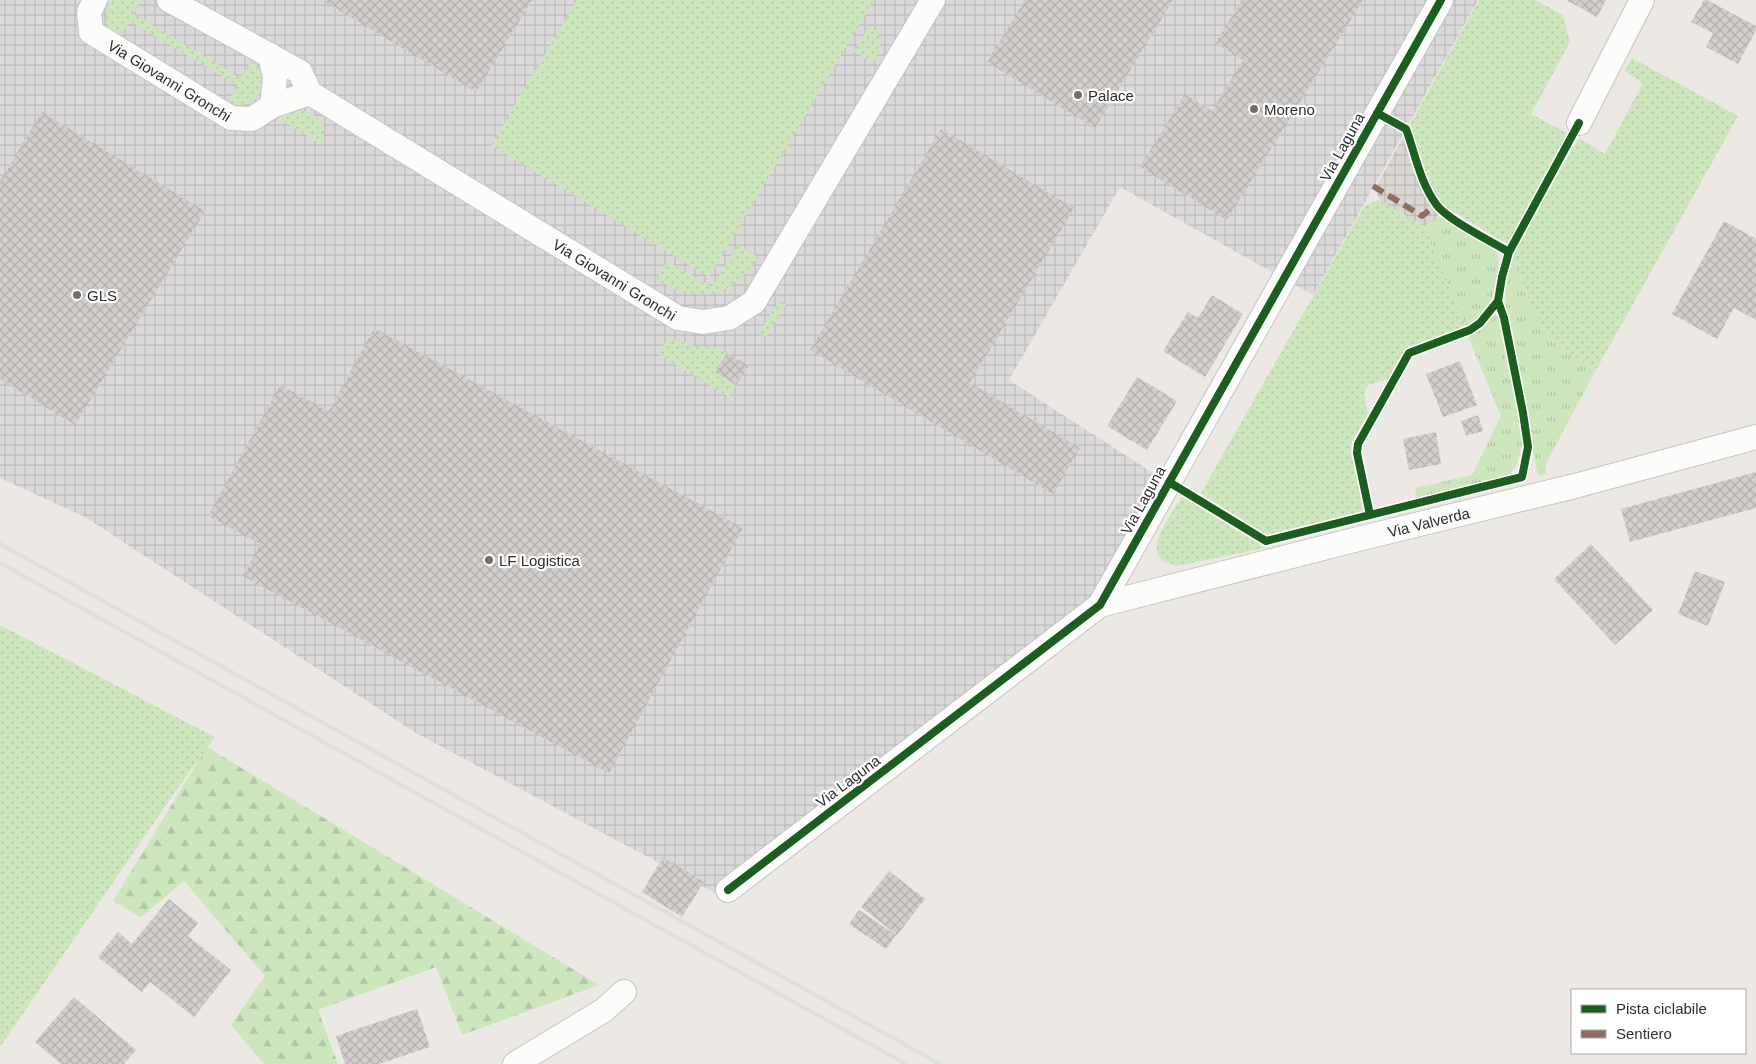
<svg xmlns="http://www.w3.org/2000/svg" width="1756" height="1064" viewBox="0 0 1756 1064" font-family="Arial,sans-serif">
<defs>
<pattern id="industrial-grid" width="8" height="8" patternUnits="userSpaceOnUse" patternTransform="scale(1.25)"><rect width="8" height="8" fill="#dcd9db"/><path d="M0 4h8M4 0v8" fill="none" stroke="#bdbbbc"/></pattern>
<pattern id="grass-dots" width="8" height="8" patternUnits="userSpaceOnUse" patternTransform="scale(1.25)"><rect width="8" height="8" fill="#cee6be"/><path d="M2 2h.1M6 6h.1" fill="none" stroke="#b1c6a4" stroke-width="1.8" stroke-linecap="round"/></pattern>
<pattern id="forest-firs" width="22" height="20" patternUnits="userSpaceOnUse" patternTransform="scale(1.25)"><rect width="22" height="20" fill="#cee6be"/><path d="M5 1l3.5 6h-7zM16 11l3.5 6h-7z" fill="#b1c6a4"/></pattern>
<pattern id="park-tufts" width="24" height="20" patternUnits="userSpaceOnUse" patternTransform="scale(1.25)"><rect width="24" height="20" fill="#cee6be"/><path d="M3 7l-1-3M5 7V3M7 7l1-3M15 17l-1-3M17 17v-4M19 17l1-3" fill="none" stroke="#b1c6a4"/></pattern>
<pattern id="plaza-grid" width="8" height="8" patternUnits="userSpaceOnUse" patternTransform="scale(1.25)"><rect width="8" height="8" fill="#dad6d2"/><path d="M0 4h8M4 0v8" fill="none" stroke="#bbb8b5"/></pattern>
<pattern id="building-cross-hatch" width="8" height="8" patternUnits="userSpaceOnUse" patternTransform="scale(1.25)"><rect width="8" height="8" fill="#d1cecb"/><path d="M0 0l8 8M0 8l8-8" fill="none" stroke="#b4b1af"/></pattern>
</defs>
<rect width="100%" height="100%" fill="#ece8e4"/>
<path fill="url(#industrial-grid)" d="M 0,0 L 1478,0 L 1313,295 L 1120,187 L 1009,380 L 1156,475 L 1108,591 L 836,807 L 717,894 L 416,733 L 85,517 L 0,478 Z"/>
<path fill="url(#grass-dots)" d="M 114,0 L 141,0 L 134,14 L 240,78 L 251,61 C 277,75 260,114 228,103 L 237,85 L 130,21 L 119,38 C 105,28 105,21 108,5 Z
M 577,0 L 874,0 L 709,277 L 491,145 Z
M 1479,0 L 1535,0 L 1563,15 L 1570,42 L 1531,114 L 1569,134 L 1509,245 L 1444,206 L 1431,183 L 1408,128 Z
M 869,26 C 886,36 881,49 873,63 L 854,51 Z
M 1632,58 L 1738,116 L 1595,372 L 1549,337 L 1530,305 L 1513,253 L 1579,138 L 1605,154 L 1643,83 L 1625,71 Z
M 299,110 C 318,113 330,125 321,144 L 278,118 L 284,114 Z
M 1379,200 L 1424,226 L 1465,326 L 1406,350 L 1388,379 L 1368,385 L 1364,393 L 1368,414 L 1351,443 L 1351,453 L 1365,512 L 1267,535 L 1201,493 L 1365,205 Z
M 738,245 L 758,257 C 730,299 699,305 656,279 L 667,261 L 712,287 Z
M 779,300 L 786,304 L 766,337 L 759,334 Z
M 668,338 L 695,346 L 716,348 L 727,353 L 715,372 L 736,385 L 729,397 L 658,354 Z
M 1182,497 L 1265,548 L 1177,566 C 1135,560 1170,516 1182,497 Z
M 0,625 L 215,737 L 175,792 L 0,1047 Z"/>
<path fill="url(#forest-firs)" d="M 207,747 L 599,985 L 462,1035 L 436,967 L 318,1010 L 338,1064 L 264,1064 L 231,1025 L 265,976 L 184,881 L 141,917 L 113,901 Z"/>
<path fill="url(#park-tufts)" d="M 1437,217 L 1445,218 L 1497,248 C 1502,271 1496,306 1476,321 C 1473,323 1468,325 1465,326 L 1424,226 Z
M 1513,253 L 1530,305 L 1549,337 L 1595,372 L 1545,465 L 1546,474 L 1538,476 L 1506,306 L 1504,284 Z
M 1496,315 L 1500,317 L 1501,323 L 1523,440 L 1517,464 L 1509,477 L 1417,498 L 1415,488 L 1472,475 L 1501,416 L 1467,334 C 1478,330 1487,316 1496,315 Z"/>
<path fill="url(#plaza-grid)" d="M 1408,128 L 1431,183 L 1444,206 L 1437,217 L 1424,226 L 1379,200 L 1375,189 Z"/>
<path fill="url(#building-cross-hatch)" d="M 326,0 L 532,0 L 476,92 L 325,2 Z
M 1025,0 L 1173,0 L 1095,128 L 987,62 Z
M 1242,0 L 1363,0 L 1227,220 L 1140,167 L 1185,94 L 1212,111 L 1243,60 L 1215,43 Z
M 1566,0 L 1606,0 L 1597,17 Z
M 1704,0 L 1707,0 L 1756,26 L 1756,30 L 1738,64 L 1706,47 L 1713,33 L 1691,22 Z
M 42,112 L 205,211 L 75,425 L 0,379 L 0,181 Z
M 941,129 L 1074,208 L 970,383 L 1080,448 L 1053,494 L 810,350 Z
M 1724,221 L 1756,239 L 1756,320 L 1734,308 L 1717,339 L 1672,314 Z
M 1212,295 L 1243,314 L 1205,377 L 1163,351 L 1188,312 L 1198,318 Z
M 374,328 L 743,528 L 609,773 L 243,576 L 260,544 L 208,516 L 280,385 L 329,411 Z
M 727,353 L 749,366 L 736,385 L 715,372 Z
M 1460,361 L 1477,405 L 1443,417 L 1426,374 Z
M 1137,377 L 1177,401 L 1147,450 L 1107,426 Z
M 1478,415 L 1483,431 L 1466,436 L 1461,421 Z
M 1436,432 L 1441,464 L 1409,470 L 1403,439 Z
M 1756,472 L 1756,508 L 1630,542 L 1621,509 Z
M 1591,544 L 1653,610 L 1615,645 L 1554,579 Z
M 1695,571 L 1725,582 L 1708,626 L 1678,614 Z
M 663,857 L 704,882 L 682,917 L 642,892 Z
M 889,871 L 925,899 L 897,935 L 861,907 Z
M 169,899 L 198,923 L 188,936 L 231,970 L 194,1017 L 150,982 L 142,992 L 98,957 L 118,932 L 132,944 Z
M 859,910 L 896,935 L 886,949 L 849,924 Z
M 74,997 L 136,1050 L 124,1064 L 61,1064 L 35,1042 Z
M 417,1009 L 430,1047 L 379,1064 L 345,1064 L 336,1036 Z"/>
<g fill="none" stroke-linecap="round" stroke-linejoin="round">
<defs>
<g id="street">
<path id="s1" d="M 95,0 L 89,12 L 91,32 L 231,118 L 252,119 L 272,106 L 310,93"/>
<path id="s2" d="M 169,0 L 300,72 L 310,93 L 678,318 L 703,322 L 729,318 L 754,302 L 933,0"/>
<path d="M 270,55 L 275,77 L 272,106"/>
<path d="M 1579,123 L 1642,0"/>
<path id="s3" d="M 1100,605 L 1354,540 L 1575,486 L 1756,437"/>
<path d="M 728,890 L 1100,605 L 1441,0"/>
<path d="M 515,1064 L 604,1010 L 624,992"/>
</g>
</defs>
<use href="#street" stroke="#c5c4c5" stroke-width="26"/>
<use href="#street" stroke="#fcfcfb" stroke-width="24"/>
<path stroke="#dfdfe1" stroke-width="4" d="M 0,544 L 940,1064
M 0,563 L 906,1064"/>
<path stroke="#8d6e63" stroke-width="6" stroke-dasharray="12 6" stroke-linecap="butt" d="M 1373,186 L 1422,216 L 1436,205"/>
<defs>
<path id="cycleway" d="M 1377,113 L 1406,129 C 1415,153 1420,182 1436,204 C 1446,219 1492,242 1509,252
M 1169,482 L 1266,541 L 1522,477 L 1528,447 L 1523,413 L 1504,318 L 1498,301 L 1502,277 L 1509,252 L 1579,123
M 1370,515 L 1357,453 L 1358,444 L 1409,353 L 1470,330 L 1480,323 L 1498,301
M 728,890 L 1100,605 L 1441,0"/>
</defs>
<use href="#cycleway" stroke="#fff" stroke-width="11"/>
<use href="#cycleway" stroke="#1b5e20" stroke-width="8"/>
</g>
<g fill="#706f6e" stroke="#fff" stroke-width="2">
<circle cx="1078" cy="95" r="5"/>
<circle cx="1254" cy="109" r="5"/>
<circle cx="77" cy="295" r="5"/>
<circle cx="489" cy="560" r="5"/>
</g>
<g text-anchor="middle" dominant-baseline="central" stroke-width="4.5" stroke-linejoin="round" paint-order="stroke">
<g font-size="15" fill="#2e2e2e" stroke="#fff">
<text stroke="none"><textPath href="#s1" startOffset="126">Via Giovanni Gronchi</textPath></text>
<text transform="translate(1342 147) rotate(-61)">Via Laguna</text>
<text stroke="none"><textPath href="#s2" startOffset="530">Via Giovanni Gronchi</textPath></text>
<text transform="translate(1143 500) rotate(-61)">Via Laguna</text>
<text stroke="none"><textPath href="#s3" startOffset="339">Via Valverda</textPath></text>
<text transform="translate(848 781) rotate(-37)">Via Laguna</text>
</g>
<g font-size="15" fill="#2e2e2e" stroke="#fff" text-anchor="start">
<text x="1088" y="95">Palace</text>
<text x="1264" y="109">Moreno</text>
<text x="87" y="295">GLS</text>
<text x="499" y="560">LF Logistica</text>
</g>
</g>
<rect x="1571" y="989" width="175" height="65" fill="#ffffff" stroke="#ababab"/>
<rect x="1581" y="1005" width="25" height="8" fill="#1b5e20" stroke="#ababab"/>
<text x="1616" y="1014" font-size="15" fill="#2e2e2e">Pista ciclabile</text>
<rect x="1581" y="1030" width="25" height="8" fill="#8d6e63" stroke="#ababab"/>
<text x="1616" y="1039" font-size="15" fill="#2e2e2e">Sentiero</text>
</svg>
